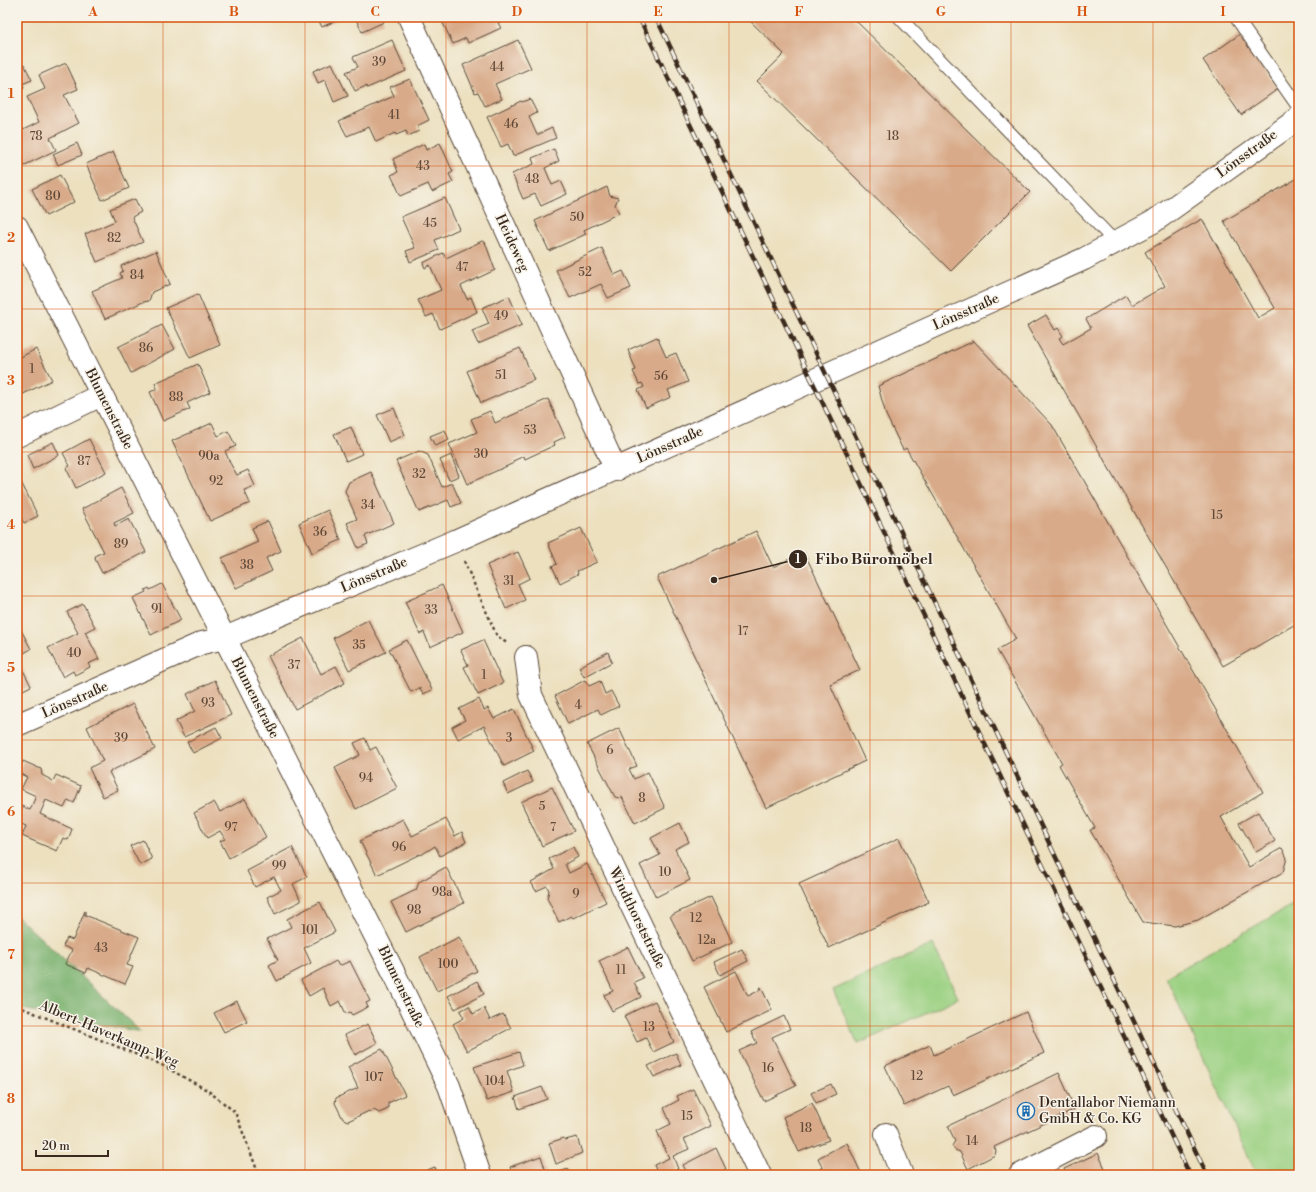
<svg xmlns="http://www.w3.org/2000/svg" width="1316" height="1192" viewBox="0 0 1316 1192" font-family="'Libre Bodoni',serif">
<rect width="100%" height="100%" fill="#f7f3e8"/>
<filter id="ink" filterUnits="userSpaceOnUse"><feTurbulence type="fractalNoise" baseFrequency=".025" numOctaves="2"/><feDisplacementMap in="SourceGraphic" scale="8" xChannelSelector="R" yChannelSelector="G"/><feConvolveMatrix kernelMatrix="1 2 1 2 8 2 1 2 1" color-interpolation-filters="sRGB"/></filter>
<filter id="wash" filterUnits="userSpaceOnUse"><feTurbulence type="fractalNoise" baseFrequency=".012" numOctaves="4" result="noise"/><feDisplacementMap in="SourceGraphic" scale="16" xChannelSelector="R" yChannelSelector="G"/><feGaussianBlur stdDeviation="0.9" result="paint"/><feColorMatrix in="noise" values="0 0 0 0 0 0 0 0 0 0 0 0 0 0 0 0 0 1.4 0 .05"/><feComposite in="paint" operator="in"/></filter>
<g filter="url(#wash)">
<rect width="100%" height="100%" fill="#ece0bf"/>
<path fill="#9cd183" stroke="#6c7e50" d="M 1299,901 L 1299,1175 L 1257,1175 L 1166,977 Z
M 933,944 L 958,998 L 858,1044 L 833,990 Z"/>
<path fill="#7db371" stroke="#5c6e48" d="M 17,916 L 141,1032 L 17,1008 Z"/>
<g id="blocks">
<path fill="#d8aa89" d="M 317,17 L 344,17 L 322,27 Z
M 355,17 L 381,17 L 384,22 L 362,32 Z
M 440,17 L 511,17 L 498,23 L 501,28 L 468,43 L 466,38 L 453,44 Z
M 746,17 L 852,17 L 1030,192 L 951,271 L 757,81 L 784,54 Z
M 1240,34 L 1278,89 L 1241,115 L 1203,60 Z
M 392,40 L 406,71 L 367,88 L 366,86 L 355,91 L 346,72 L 358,67 L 353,57 Z
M 518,40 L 531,68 L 495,84 L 502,99 L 485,106 L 478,92 L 475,93 L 463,65 Z
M 66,63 L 78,89 L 64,95 L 79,123 L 50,138 L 56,150 L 21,167 L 17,159 L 17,133 L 39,122 L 27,97 L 45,89 L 39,75 Z
M 332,63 L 348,96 L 334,102 L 325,80 L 318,83 L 313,71 Z
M 24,64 L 32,80 L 22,84 L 24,88 L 17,92 L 17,67 Z
M 410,79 L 429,120 L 417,126 L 419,131 L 408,136 L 406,131 L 396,135 L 395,133 L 376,142 L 369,127 L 347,136 L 339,121 L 394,96 L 390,87 Z
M 530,99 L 537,113 L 529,117 L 537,135 L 552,128 L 556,138 L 513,156 L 508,144 L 501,147 L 487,117 L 521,101 L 522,102 Z
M 77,143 L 82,155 L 58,165 L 53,154 Z
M 440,143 L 453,172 L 449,174 L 453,182 L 432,192 L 428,184 L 401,196 L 391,175 L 398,172 L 393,159 L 424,144 L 426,150 Z
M 554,149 L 559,161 L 545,168 L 552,185 L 561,181 L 567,194 L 541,206 L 535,194 L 523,199 L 512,174 L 534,164 L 532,158 Z
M 113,152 L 129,188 L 102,200 L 86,164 Z
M 60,175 L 74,202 L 46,216 L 32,189 Z
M 1296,179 L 1299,184 L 1299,622 L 1223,666 L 1027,326 L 1046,315 L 1055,330 L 1058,328 L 1063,336 L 1059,338 L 1063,344 L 1091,328 L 1086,319 L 1126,295 L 1132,305 L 1165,286 L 1145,252 L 1202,219 L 1258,318 L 1275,308 L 1224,221 Z
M 607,187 L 610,196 L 618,198 L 615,205 L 619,213 L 584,230 L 586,234 L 549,251 L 535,221 Z
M 445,198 L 459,229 L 435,240 L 439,250 L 410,262 L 406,251 L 415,248 L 401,217 Z
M 135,199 L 141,212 L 132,217 L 143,242 L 97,262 L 85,234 L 115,221 L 110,209 Z
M 482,241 L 485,242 L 495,270 L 461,286 L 467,299 L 471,297 L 477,312 L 440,329 L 433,314 L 426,317 L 418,300 L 441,290 L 430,265 L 425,268 L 423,263 L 443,253 L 446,258 Z
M 602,248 L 614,275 L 623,271 L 631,288 L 608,298 L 601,284 L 570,298 L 556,270 Z
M 156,251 L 170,284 L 152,292 L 149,301 L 143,302 L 105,319 L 92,291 L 122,278 L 120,273 L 123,271 L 121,266 Z
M 198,294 L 220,345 L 190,358 L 166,308 Z
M 509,296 L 522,325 L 478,344 L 472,331 L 489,324 L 482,308 Z
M 162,325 L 175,349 L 131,373 L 118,347 Z
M 657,337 L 666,357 L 676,353 L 688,382 L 668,390 L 671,397 L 646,408 L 638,390 L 644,387 L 642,383 L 639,384 L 633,371 L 636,370 L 628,350 Z
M 974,341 L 1052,425 L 1263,792 L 1221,817 L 1249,867 L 1282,848 L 1287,858 L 1283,872 L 1198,920 L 1175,926 L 1143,922 L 1090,830 L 1095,828 L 1059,765 L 1062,763 L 997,650 L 1016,639 L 906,448 L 903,450 L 886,415 L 878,386 Z
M 520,348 L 534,380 L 481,403 L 467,371 Z
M 36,349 L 52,380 L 19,396 L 17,392 L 17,359 Z
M 198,364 L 210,392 L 187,403 L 190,409 L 163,421 L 150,392 L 157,389 L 155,383 Z
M 548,399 L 565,437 L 554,442 L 555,445 L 525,459 L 524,456 L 513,461 L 514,463 L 467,484 L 449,444 L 477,432 L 471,419 L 490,411 L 495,423 Z
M 394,408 L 405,435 L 389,442 L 377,415 Z
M 212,423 L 218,436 L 228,431 L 236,446 L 225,451 L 230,463 L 237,475 L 248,470 L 255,486 L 244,490 L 250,503 L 210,521 L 172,441 Z
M 351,427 L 362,454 L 346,461 L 334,434 Z
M 445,430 L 449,440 L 435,446 L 430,436 Z
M 89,439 L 106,472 L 76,488 L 66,468 L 70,466 L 63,453 Z
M 53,442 L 59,455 L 33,469 L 27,455 Z
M 419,451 L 428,455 L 442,487 L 452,483 L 461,503 L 451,507 L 448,500 L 419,512 L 396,461 Z
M 451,455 L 459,476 L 449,480 L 440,460 Z
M 371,472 L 394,523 L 365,536 L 368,544 L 358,548 L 347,523 L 357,519 L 345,491 L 349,482 Z
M 21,482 L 38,516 L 24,523 L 17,510 L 17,484 Z
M 121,488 L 134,513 L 114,523 L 115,526 L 129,519 L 146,552 L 113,569 L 112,568 L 102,573 L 95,559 L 96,555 L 104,552 L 82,509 Z
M 328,510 L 341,540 L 312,553 L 299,523 Z
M 268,521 L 281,551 L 266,558 L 272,571 L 236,588 L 222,558 L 258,542 L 252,528 Z
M 581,528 L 597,562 L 577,571 L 578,574 L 560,583 L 552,566 L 557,564 L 548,543 Z
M 756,531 L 773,567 L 804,552 L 860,670 L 830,684 L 865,761 L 766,808 L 657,577 Z
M 518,552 L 530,578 L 518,584 L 525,600 L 506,609 L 487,565 Z
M 162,584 L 181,620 L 151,635 L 133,598 L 146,592 L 145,590 L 149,588 L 150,590 Z
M 442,585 L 463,632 L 430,647 L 424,632 L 420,634 L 405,602 Z
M 83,604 L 95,627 L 85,632 L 99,659 L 88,664 L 90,667 L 75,675 L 73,671 L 63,677 L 48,648 L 78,633 L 67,612 Z
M 368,620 L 386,652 L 349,670 L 333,638 Z
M 20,628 L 31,649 L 17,657 L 17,630 Z
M 303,638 L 321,674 L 336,666 L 345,683 L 295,709 L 268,656 Z
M 407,640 L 432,690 L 423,694 L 420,688 L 411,692 L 389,649 Z
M 483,640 L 503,683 L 478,695 L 464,667 L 468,665 L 461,650 Z
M 608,652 L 612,662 L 584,677 L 579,667 Z
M 17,658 L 31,686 L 17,693 Z
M 215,680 L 231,715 L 184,737 L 176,721 L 195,711 L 187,694 Z
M 585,680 L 589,686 L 600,681 L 605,694 L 611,691 L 619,706 L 601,715 L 598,709 L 568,724 L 555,696 Z
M 479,699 L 484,710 L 488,708 L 494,719 L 514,709 L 534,751 L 504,766 L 484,726 L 458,739 L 452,727 L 465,720 L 459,709 Z
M 133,704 L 155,749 L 109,772 L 118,790 L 103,797 L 89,768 L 103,761 L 87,727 Z
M 216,727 L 222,738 L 193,753 L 187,742 Z
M 619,728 L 637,766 L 629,769 L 634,779 L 648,772 L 665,808 L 635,823 L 622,797 L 619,798 L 615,797 L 587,744 Z
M 365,738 L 370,750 L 376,747 L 397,788 L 356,809 L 335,768 L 360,755 L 354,743 Z
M 23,761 L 41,769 L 42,775 L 53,781 L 56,775 L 81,786 L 74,803 L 68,800 L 64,808 L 46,800 L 40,814 L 72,829 L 68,840 L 63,838 L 57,851 L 22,836 L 26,826 L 17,822 L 17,814 L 21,806 L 30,810 L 36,796 L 21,789 L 27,777 L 18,773 Z
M 527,771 L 533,782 L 508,794 L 503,783 Z
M 552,787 L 574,831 L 542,846 L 521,802 Z
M 245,799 L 266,837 L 229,858 L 220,841 L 225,839 L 220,831 L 207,838 L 194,813 L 214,802 L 220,812 Z
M 1258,812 L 1275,841 L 1256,852 L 1239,823 Z
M 403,819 L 412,836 L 446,819 L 455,836 L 462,832 L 466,842 L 440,856 L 435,846 L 421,855 L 420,854 L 377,875 L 360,841 Z
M 680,823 L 689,842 L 675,849 L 690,880 L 656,897 L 640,865 L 660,855 L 651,838 Z
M 899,838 L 929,902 L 829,948 L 799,884 Z
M 143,840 L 152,859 L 140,865 L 130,846 Z
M 292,847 L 307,877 L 293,884 L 301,901 L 275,914 L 267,897 L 281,890 L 274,877 L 255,887 L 247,871 Z
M 573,847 L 578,857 L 565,864 L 569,873 L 587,864 L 606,902 L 573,918 L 571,916 L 559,922 L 547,898 L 549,891 L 547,886 L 536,891 L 531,882 L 554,869 L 549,859 Z
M 446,867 L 464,903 L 406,932 L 391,902 L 416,890 L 419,882 Z
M 711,897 L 732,942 L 692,961 L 670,916 Z
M 320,902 L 335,932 L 304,948 L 311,963 L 277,981 L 269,965 L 278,960 L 267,939 L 291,927 L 287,919 Z
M 85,911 L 85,915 L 139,937 L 127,965 L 133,967 L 125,984 L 88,968 L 86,973 L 65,964 L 72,950 L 63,946 L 67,938 L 73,940 Z
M 459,937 L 477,971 L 437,991 L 420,957 Z
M 628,947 L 643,978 L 634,982 L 641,997 L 612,1011 L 604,995 L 613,991 L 599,961 Z
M 742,949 L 748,961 L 720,975 L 714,962 Z
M 336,961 L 339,966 L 350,961 L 370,1001 L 366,1003 L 368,1007 L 352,1015 L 350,1012 L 346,1014 L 340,1001 L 331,1006 L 323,988 L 309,996 L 301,980 Z
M 736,971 L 748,996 L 760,990 L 759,988 L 761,987 L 772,1010 L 726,1032 L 704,987 Z
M 477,981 L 484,994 L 455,1009 L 448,996 Z
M 237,1001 L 247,1021 L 224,1032 L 214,1013 Z
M 655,1001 L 674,1042 L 653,1052 L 646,1038 L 637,1042 L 624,1016 Z
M 469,1006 L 473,1014 L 484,1008 L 490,1020 L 503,1014 L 511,1028 L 467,1051 L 453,1024 L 464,1018 L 460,1011 Z
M 1026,1012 L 1044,1053 L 953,1095 L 948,1086 L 904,1106 L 885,1066 L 930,1045 L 934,1055 Z
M 784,1016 L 790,1029 L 772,1037 L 796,1086 L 764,1101 L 739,1051 L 757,1043 L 751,1032 Z
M 368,1024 L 377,1043 L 355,1055 L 345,1035 Z
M 382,1049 L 405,1095 L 388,1103 L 388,1109 L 379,1113 L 374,1110 L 370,1112 L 369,1111 L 348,1121 L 343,1119 L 335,1103 L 336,1098 L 358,1088 L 348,1067 Z
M 519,1052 L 523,1065 L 507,1071 L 514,1092 L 487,1101 L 474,1067 Z
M 676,1053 L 681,1065 L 654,1077 L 648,1066 Z
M 1059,1073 L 1075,1109 L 994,1147 L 996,1151 L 995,1155 L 968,1169 L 960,1152 L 955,1150 L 952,1146 L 955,1141 L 948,1126 Z
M 831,1084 L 836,1094 L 816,1103 L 811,1093 Z
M 542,1087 L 547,1099 L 519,1109 L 515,1097 Z
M 693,1089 L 711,1126 L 684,1139 L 689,1149 L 673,1156 L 678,1169 L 665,1175 L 658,1175 L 654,1165 L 669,1158 L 657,1131 L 671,1124 L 664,1108 L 679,1100 L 677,1096 Z
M 812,1103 L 829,1140 L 799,1152 L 783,1117 Z
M 577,1137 L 582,1153 L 556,1164 L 549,1143 L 564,1138 L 565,1140 Z
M 847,1143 L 862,1175 L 814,1175 L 813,1173 L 823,1168 L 818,1158 Z
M 716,1148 L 726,1169 L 724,1170 L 727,1175 L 688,1175 L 683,1165 Z
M 1098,1153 L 1108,1175 L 1066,1175 L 1064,1169 Z
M 541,1156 L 547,1175 L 513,1175 L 510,1167 Z
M 435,1167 L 438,1175 L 415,1175 Z
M 568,1169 L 571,1175 L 551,1175 Z"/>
</g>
</g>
<g filter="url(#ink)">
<use href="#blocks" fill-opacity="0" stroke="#564536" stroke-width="1"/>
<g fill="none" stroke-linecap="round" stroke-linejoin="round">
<defs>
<path id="lane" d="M 899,17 L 1115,242
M 1237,19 L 1299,108"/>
<path id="street" d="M 409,17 L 616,470
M 17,227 L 404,993 L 449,1086 L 480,1175
M 17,436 L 101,395
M 526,657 L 531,695 L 760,1175
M 17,725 L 202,643 L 225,638 L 455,541 L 1084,259 L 1153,222 L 1299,118
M 886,1134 L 902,1175
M 1020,1175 L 1096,1136"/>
</defs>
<use href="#lane" stroke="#564536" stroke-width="14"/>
<use href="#street" stroke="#564536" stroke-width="24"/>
<path stroke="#564536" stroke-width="2.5" stroke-dasharray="3 3" stroke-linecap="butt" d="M 464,561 L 497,636 L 508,644
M 17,1006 L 160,1064 L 207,1090 L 235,1112 L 259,1175"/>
<use href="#lane" stroke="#fff" stroke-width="12"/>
<use href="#street" stroke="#fff" stroke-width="22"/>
<defs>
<path id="rail" d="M 639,17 L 1190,1175
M 656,17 L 1207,1175"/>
</defs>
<use href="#rail" stroke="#3b2a1e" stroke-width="4.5"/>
<use href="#rail" stroke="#f7f3e8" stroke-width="3" stroke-dasharray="9" stroke-linecap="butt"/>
</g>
</g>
<path fill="none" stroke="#d7540e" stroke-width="1" stroke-opacity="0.55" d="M 163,17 L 163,1175M 305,17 L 305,1175M 446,17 L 446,1175M 587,17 L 587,1175M 729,17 L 729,1175M 870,17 L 870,1175M 1011,17 L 1011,1175M 1153,17 L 1153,1175M 17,166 L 1299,166M 17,309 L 1299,309M 17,452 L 1299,452M 17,596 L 1299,596M 17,740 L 1299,740M 17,883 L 1299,883M 17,1026 L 1299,1026"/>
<defs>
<symbol id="building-ring" viewBox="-11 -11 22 22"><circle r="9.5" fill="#f7f3e8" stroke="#1f6fb2" stroke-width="1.5"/><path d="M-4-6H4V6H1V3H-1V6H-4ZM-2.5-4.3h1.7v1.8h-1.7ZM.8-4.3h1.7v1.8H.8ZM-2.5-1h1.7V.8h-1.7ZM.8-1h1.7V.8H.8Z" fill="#1f6fb2"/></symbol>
</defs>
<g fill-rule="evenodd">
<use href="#building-ring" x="1016" y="1101" width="20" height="20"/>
</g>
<g text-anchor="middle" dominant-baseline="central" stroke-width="3" stroke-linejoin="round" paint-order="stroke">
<g font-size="12" fill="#624a39">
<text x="379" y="62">39</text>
<text x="497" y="67">44</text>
<text x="394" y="115">41</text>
<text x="511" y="124">46</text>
<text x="36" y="136">78</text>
<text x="893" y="136">18</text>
<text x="423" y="166">43</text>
<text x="532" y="179">48</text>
<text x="53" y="196">80</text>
<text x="577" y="217">50</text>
<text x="430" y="223">45</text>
<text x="114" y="238">82</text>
<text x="462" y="267">47</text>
<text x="585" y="272">52</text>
<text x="137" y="275">84</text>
<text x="501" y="316">49</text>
<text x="146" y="348">86</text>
<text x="32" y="369">1</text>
<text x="501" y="375">51</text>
<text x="661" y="376">56</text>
<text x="176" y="397">88</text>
<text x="530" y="430">53</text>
<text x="481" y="454">30</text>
<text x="209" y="456">90a</text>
<text x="84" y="461">87</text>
<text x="419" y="474">32</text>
<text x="216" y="481">92</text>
<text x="368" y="505">34</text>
<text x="1217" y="515">15</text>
<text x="320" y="532">36</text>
<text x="121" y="544">89</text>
<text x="247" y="565">38</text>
<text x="509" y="581">31</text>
<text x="157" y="609">91</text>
<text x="431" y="610">33</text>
<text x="743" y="631">17</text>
<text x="359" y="645">35</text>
<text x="74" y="653">40</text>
<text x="294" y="665">37</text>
<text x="484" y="675">1</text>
<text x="208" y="703">93</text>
<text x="578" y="705">4</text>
<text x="121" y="738">39</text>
<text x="509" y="738">3</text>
<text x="610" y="750">6</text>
<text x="366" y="778">94</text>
<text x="642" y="798">8</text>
<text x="542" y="806">5</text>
<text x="231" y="827">97</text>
<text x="553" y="827">7</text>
<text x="399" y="847">96</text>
<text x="279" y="866">99</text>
<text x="665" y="872">10</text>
<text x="442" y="892">98a</text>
<text x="576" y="894">9</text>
<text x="414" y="910">98</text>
<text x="696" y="918">12</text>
<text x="310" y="930">101</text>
<text x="707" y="940">12a</text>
<text x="101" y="948">43</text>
<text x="448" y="964">100</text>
<text x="621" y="970">11</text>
<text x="649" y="1027">13</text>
<text x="768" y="1068">16</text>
<text x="917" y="1076">12</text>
<text x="374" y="1077">107</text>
<text x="495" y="1081">104</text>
<text x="687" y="1116">15</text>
<text x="806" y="1128">18</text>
<text x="972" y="1141">14</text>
</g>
<g font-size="14" fill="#3b2a1e" stroke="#f7f3e8">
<text transform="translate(1247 154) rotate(-36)">Lönsstraße</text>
<text transform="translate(512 243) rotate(65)">Heideweg</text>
<text transform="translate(966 312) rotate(-24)">Lönsstraße</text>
<text transform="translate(109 409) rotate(63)">Blumenstraße</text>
<text transform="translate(670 445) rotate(-24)">Lönsstraße</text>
<text transform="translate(374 575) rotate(-23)">Lönsstraße</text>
<text transform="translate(255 698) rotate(63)">Blumenstraße</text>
<text transform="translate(75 700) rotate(-24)">Lönsstraße</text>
<text transform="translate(637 918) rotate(64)">Windthorststraße</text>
<text transform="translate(401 987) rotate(64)">Blumenstraße</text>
<text transform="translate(109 1034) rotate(23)">Albert-Haverkamp-Weg</text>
</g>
<g font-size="14" fill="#3b2a1e" stroke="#f7f3e8" text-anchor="start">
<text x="1039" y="1103">Dentallabor Niemann<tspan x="1039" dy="16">GmbH &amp; Co. KG</tspan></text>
</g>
</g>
<path fill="none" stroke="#3b2a1e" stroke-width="1.5" d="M714 580L798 559"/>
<g fill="#3b2a1e" stroke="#f7f3e8" stroke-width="1.5">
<circle cx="714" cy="580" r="4"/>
<circle cx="798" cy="559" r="10"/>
</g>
<g font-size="12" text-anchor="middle" font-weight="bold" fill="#fff">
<text x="798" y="563">1</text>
</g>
<g font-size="15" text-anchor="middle" font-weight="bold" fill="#3b2a1e" stroke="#f7f3e8" stroke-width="3" stroke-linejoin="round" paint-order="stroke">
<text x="874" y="564">Fibo Büromöbel</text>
</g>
<rect width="1316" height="1192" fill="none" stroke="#f7f3e8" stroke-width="44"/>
<path d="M36 1150v6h72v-6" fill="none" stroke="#3b2a1e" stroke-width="2"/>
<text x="42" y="1150" font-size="12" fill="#3b2a1e" stroke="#f7f3e8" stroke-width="3" paint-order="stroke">20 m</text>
<rect x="22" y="22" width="1272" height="1148" fill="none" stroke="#d7540e" stroke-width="1.5"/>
<g font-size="13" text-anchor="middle" font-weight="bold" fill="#d7540e">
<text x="93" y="16">A</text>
<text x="234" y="16">B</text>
<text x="375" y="16">C</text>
<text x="517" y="16">D</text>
<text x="658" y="16">E</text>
<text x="799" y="16">F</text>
<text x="941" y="16">G</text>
<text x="1082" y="16">H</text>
<text x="1223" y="16">I</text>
<text x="11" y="98">1</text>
<text x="11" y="242">2</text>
<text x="11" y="385">3</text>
<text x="11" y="529">4</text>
<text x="11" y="672">5</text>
<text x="11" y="816">6</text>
<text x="11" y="959">7</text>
<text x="11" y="1103">8</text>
</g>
</svg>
